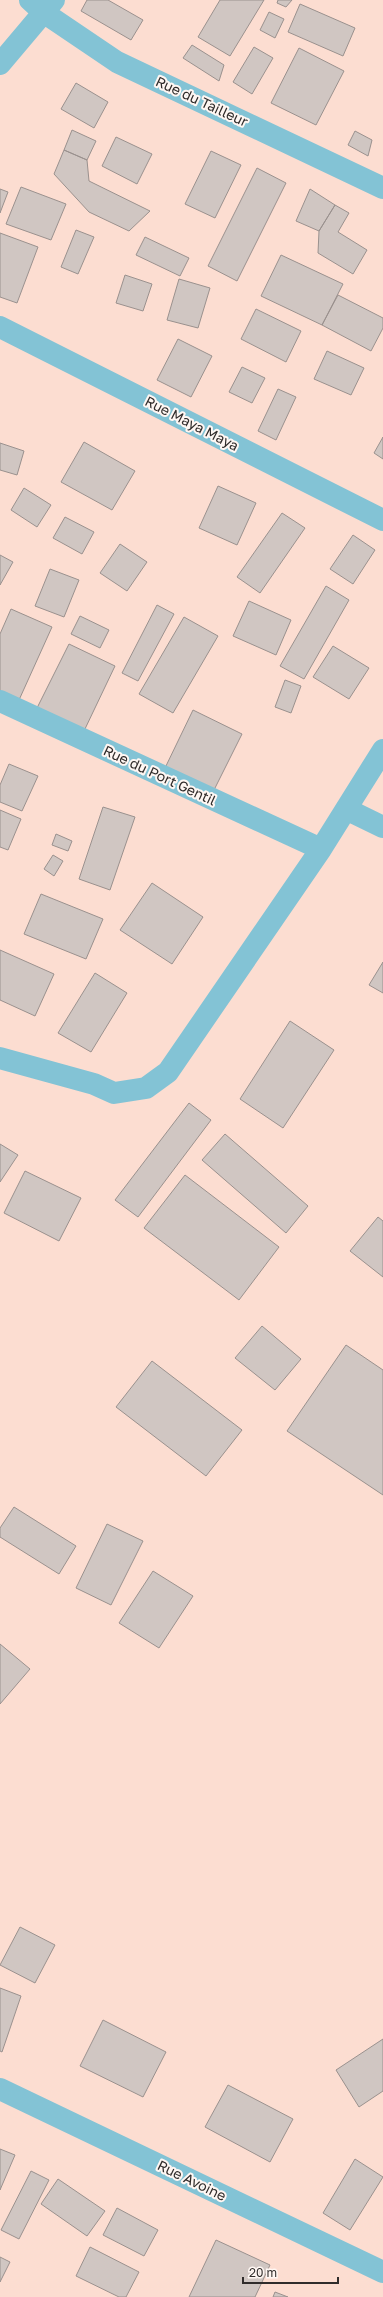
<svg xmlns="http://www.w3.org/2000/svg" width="383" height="2297" viewBox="0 0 383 2297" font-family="'Golos Text',sans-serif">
<rect width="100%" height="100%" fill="#fff7f3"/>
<path fill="#fcddd1" d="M 0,0 L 383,0 L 383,2297 L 0,2297 Z"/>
<path fill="#d0c6c2" stroke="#9a918e" d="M 87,0 L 108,0 L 143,20 L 131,40 L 81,11 Z
M 220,0 L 264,0 L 230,56 L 198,37 Z
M 278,0 L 292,0 L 286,7 L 277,3 Z
M 300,4 L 355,28 L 343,56 L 288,32 Z
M 269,12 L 284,19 L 275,38 L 260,30 Z
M 192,45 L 224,65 L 219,81 L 183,58 Z
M 254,47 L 273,58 L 252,94 L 233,82 Z
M 299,48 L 344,71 L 316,125 L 271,103 Z
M 76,83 L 108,102 L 94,128 L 61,109 Z
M 72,130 L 96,141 L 87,160 L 64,150 Z
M 355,131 L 372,140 L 368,156 L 348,145 Z
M 116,137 L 152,154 L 137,184 L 102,166 Z
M 64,150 L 87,160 L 89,181 L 150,211 L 129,231 L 89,212 L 54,174 Z
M 211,151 L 241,165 L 215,218 L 185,204 Z
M 257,168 L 286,183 L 237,281 L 208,266 Z
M 21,187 L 66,204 L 51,240 L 6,224 Z
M 0,189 L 8,192 L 0,213 Z
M 310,189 L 335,205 L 319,231 L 296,221 Z
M 335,205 L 349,213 L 338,232 L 367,250 L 353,274 L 318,253 L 319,231 Z
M 76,230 L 94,237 L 78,274 L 61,267 Z
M 0,233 L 38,247 L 17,303 L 0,297 Z
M 145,237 L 189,258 L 180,276 L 136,255 Z
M 281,255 L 343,284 L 322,325 L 261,296 Z
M 125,275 L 152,284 L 143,311 L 116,303 Z
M 179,279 L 210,288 L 198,328 L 167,320 Z
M 338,295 L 383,318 L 383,328 L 371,351 L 322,325 Z
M 256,309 L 301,331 L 286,362 L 241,339 Z
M 178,339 L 212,356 L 191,397 L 157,380 Z
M 327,351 L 364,368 L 351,395 L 314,379 Z
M 242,367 L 265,378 L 252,403 L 229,392 Z
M 278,389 L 296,397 L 276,440 L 258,431 Z
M 383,437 L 383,459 L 374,453 Z
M 84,442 L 135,471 L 112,510 L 61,482 Z
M 0,443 L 24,451 L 17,475 L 0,470 Z
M 218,486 L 256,503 L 237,545 L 199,528 Z
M 24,488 L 51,505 L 37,527 L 11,510 Z
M 282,513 L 305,528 L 260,593 L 237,577 Z
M 65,517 L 94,532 L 82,554 L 53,538 Z
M 353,535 L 375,550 L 353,584 L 330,569 Z
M 120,544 L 147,562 L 127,591 L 100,573 Z
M 0,555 L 13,562 L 0,585 Z
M 50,569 L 79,580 L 64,617 L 35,606 Z
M 326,586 L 349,600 L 304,679 L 280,666 Z
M 249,601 L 291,620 L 276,655 L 233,636 Z
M 157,605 L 174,614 L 138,681 L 122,673 Z
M 11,609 L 52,627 L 19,700 L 0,691 L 0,634 Z
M 80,616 L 109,630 L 100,648 L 71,634 Z
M 184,617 L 218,636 L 173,713 L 139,694 Z
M 69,644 L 115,666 L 84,731 L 37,708 Z
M 333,646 L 369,668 L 349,699 L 313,677 Z
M 285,680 L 301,686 L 291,713 L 275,707 Z
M 193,710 L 242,734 L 213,792 L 165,768 Z
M 9,764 L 38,776 L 22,811 L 0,802 L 0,785 Z
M 103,807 L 135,817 L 110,890 L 79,879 Z
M 0,810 L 21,819 L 8,850 L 0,847 Z
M 56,834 L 72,841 L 68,851 L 52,845 Z
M 53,855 L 63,861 L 54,876 L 44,869 Z
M 152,883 L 203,917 L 172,964 L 120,930 Z
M 41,894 L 103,919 L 86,959 L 24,934 Z
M 0,950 L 54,974 L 35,1016 L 0,1000 Z
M 383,962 L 383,993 L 369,985 Z
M 95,973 L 127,993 L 91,1052 L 58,1033 Z
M 290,1021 L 334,1050 L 283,1128 L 240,1099 Z
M 189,1103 L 211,1120 L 138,1217 L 115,1200 Z
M 225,1134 L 308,1206 L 286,1233 L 202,1160 Z
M 0,1144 L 18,1155 L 0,1182 Z
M 25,1171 L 81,1198 L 59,1241 L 4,1213 Z
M 185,1175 L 279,1247 L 239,1300 L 144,1228 Z
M 378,1217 L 383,1221 L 383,1277 L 350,1251 Z
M 262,1326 L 301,1359 L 275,1390 L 235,1358 Z
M 346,1345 L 383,1370 L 383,1495 L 287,1431 Z
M 152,1361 L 242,1430 L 206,1476 L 116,1407 Z
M 14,1507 L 76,1546 L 59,1574 L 0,1537 L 0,1528 Z
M 107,1524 L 143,1541 L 111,1605 L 76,1588 Z
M 153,1571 L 193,1596 L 159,1648 L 119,1623 Z
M 0,1644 L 30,1669 L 0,1704 Z
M 20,1927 L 55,1945 L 35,1983 L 0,1965 Z
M 0,1988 L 21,1996 L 2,2052 L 0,2051 Z
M 103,2020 L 166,2052 L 143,2097 L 80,2066 Z
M 383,2039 L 383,2091 L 359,2107 L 336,2070 Z
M 228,2085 L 293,2119 L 270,2162 L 205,2127 Z
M 0,2149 L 15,2155 L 0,2190 Z
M 355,2159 L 383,2177 L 350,2230 L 323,2213 Z
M 31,2171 L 49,2180 L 19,2239 L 1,2230 Z
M 58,2179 L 105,2211 L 87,2236 L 41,2204 Z
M 117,2208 L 158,2230 L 144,2256 L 103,2235 Z
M 216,2240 L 270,2265 L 255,2297 L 189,2297 Z
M 90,2247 L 139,2272 L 126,2297 L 119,2297 L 76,2276 Z
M 0,2257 L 10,2262 L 0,2282 Z
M 275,2292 L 288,2297 L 273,2297 Z"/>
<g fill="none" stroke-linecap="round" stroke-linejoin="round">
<path stroke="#83c3d5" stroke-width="22" d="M 30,0 L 43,12 L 117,62 L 383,188
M 0,64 L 54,0
M 0,327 L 383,520
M 0,701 L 321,849
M 346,809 L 383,827
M 0,1058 L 94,1084 L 114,1093 L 146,1088 L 168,1072 L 321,849 L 383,750
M 0,2089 L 383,2272"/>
</g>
<g text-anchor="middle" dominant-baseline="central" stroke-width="4" stroke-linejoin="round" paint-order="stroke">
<g font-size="14" fill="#302c2b" stroke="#fff7f3">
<text transform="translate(202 101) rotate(25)">Rue du Tailleur</text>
<text transform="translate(192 423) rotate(27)">Rue Maya Maya</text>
<text transform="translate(160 775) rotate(25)">Rue du Port Gentil</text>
<text transform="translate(192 2180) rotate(26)">Rue Avoine</text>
</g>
</g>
<path d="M243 2277v6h95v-6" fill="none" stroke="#302c2b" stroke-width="2"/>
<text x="249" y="2277" font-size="12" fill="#302c2b" stroke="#fff7f3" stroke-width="3" paint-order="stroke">20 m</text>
</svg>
